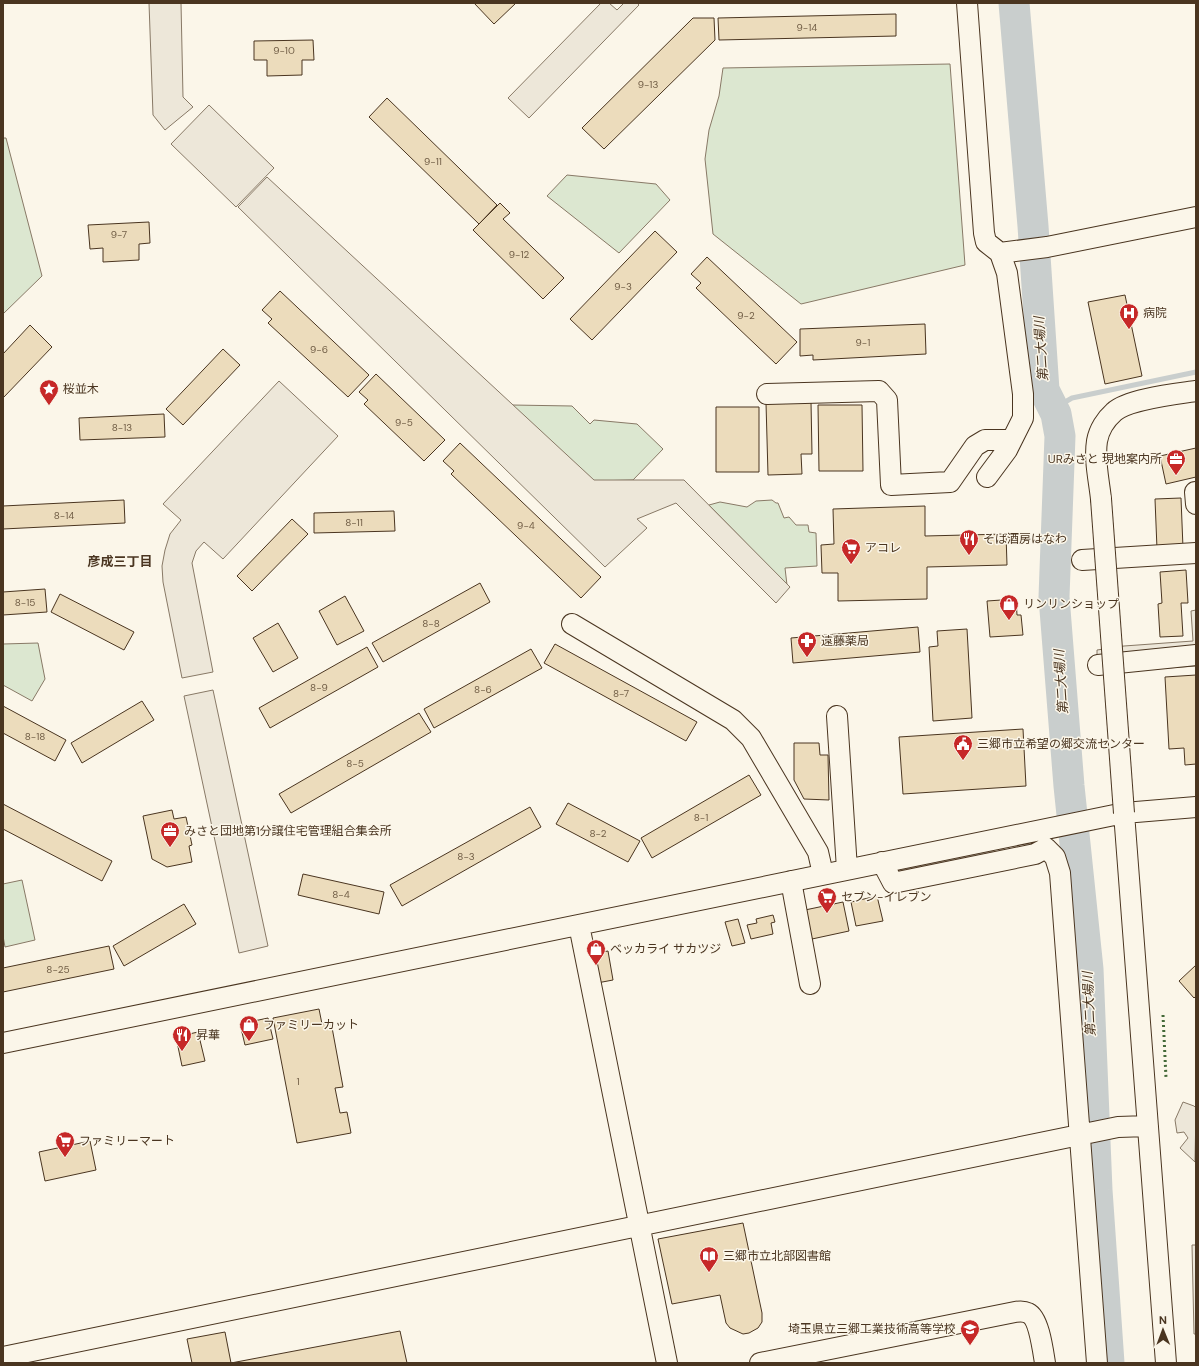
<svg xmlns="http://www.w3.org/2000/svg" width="1199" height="1366" viewBox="0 0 1199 1366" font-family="'DM Sans','Noto Sans JP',sans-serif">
<rect width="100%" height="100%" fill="#fbf6e9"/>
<path fill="#dce7d0" stroke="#887966" d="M 950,64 L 965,265 L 801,304 L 713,234 L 705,159 L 709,130 L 719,96 L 723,68 Z
M 3,138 L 6,138 L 42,276 L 3,314 Z
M 567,175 L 656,184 L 670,200 L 619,253 L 547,196 Z
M 512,405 L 572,406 L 590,424 L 594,420 L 637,424 L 663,449 L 633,480 L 594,481 Z
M 772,500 L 776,503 L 778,503 L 784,518 L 789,517 L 796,525 L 808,525 L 809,532 L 816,533 L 817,566 L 785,568 L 787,585 L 709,505 L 720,502 L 747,507 L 756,501 Z
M 38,643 L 45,679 L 32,701 L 3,685 L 3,644 Z
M 22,880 L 35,940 L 5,947 L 3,936 L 3,884 Z"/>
<path fill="#ede7d9" stroke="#887966" d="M 149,3 L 181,3 L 183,97 L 193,107 L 165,130 L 153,115 Z
M 601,3 L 609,3 L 617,10 L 624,3 L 637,3 L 639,5 L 529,118 L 508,98 Z
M 209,105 L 274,168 L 236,207 L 171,144 Z
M 267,177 L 594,480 L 684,480 L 790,587 L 776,603 L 676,503 L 637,519 L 647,528 L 605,567 L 238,207 Z
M 279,381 L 338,436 L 223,559 L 204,542 L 196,551 L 192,563 L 213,672 L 182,678 L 163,582 L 162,566 L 165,550 L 170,534 L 181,520 L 163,504 Z
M 1196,610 L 1196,666 L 1097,673 L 1097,650 L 1124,646 L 1193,641 L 1191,611 Z
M 213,690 L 268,946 L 239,953 L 184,696 Z
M 1183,1102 L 1194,1106 L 1196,1108 L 1195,1162 L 1180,1148 L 1188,1138 L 1184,1132 L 1177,1133 L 1175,1120 Z
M 1192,1245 L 1196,1245 L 1196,1334 L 1194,1334 Z"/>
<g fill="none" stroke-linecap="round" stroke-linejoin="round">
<path stroke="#c9cecd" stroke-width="5" d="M 1053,409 L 1072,398 L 1196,372"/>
<path stroke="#c9cecd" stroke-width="31" d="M 1014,3 L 1033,226 L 1044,390 L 1056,414 L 1060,436 L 1054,597 L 1069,786 L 1088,969 L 1097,1190 L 1109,1363"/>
</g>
<path fill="#ecdcbc" stroke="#4a3520" d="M 474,3 L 516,3 L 494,24 Z
M 896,14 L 896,36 L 719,40 L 718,18 Z
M 693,18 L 714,18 L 715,40 L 604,149 L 582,128 Z
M 313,40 L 314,60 L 302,60 L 302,75 L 267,76 L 267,60 L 254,60 L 254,41 Z
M 387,98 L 497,205 L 479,224 L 369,117 Z
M 500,203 L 510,213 L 503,219 L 564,278 L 543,299 L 473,230 Z
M 149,222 L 150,243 L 139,244 L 139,260 L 103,262 L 103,248 L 90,249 L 88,225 Z
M 655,231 L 677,252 L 592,340 L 570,319 Z
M 707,257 L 797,342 L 776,364 L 696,288 L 701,283 L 691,274 Z
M 280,291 L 369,375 L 348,397 L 268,323 L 272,319 L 262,310 Z
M 1125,295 L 1142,376 L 1105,384 L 1088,302 Z
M 925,324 L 926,354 L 813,360 L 813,355 L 800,356 L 800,329 Z
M 30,325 L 52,347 L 3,398 L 3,354 Z
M 223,349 L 240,365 L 183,425 L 166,409 Z
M 376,374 L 445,440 L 424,461 L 364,404 L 368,400 L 359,392 Z
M 811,402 L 812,454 L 801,454 L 802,474 L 768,475 L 766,403 Z
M 818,405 L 862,405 L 863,471 L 819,471 Z
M 716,407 L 759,407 L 759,472 L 716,472 Z
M 164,414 L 165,437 L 80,440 L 79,418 Z
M 460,443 L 601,577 L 581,598 L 451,474 L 454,471 L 443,461 Z
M 1196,448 L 1196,477 L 1166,484 L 1160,456 Z
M 1181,498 L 1183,548 L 1157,549 L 1155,499 Z
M 124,500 L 125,523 L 3,529 L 3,506 Z
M 925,506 L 925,536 L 1006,534 L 1007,565 L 927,567 L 927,599 L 838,601 L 838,573 L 822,573 L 821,545 L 834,544 L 833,509 Z
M 394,511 L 395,531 L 314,533 L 314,513 Z
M 292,519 L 308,534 L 252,591 L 237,576 Z
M 1186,570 L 1188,603 L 1181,603 L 1183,636 L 1160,637 L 1158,604 L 1162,603 L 1160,572 Z
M 480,583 L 490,602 L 383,662 L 372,643 Z
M 45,589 L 47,612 L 3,615 L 3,592 Z
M 60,594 L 134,632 L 124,650 L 51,612 Z
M 345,596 L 364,631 L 337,645 L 319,611 Z
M 1016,599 L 1017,615 L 1021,615 L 1023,635 L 990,637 L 987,601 Z
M 278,623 L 298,658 L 273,672 L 253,638 Z
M 918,627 L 920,652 L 793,663 L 791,638 Z
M 967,629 L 972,718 L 933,721 L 929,647 L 938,646 L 937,631 Z
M 555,644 L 697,722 L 686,741 L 544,663 Z
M 367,647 L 378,667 L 270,728 L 259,708 Z
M 531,649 L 542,668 L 434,728 L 424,709 Z
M 1196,675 L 1196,764 L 1185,765 L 1184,748 L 1169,749 L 1165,677 Z
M 142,701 L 154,720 L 82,763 L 71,743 Z
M 3,706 L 66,740 L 55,761 L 3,733 Z
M 419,713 L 431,732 L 291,813 L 279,794 Z
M 1023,729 L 1026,786 L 903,794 L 899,737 Z
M 794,743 L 819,743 L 820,755 L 828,755 L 829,800 L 804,799 L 794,780 Z
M 749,775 L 761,795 L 652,858 L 641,838 Z
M 568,803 L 640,841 L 628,862 L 556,824 Z
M 3,804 L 112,861 L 102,881 L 3,829 Z
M 530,807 L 541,827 L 402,906 L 390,885 Z
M 172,810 L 174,819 L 186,817 L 192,845 L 189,846 L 192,862 L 167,867 L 152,859 L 143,816 Z
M 303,874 L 384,892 L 379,914 L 298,895 Z
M 877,896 L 883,921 L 856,926 L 851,902 Z
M 843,902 L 849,931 L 812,939 L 805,910 Z
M 184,904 L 196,924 L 124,966 L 113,946 Z
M 773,915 L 775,922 L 771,923 L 773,934 L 751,939 L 747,925 L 757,923 L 756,919 Z
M 738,919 L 745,943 L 732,946 L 725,922 Z
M 109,946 L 114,969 L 3,992 L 3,968 Z
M 608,951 L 613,980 L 597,983 L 592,954 Z
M 1196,965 L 1196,996 L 1194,998 L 1179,981 Z
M 319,1009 L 322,1024 L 331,1022 L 343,1087 L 335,1088 L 340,1113 L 347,1112 L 351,1133 L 297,1143 L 273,1018 Z
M 268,1018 L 273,1039 L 245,1045 L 240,1024 Z
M 198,1032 L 205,1061 L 182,1066 L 176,1037 Z
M 90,1141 L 96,1170 L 45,1181 L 39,1152 Z
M 743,1223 L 762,1313 L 762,1322 L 758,1328 L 749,1333 L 743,1334 L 730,1328 L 726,1323 L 720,1295 L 672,1304 L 658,1239 Z
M 400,1331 L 407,1363 L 192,1363 L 187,1339 L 225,1332 L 231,1363 Z"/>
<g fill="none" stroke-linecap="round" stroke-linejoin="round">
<defs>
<path id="minor" d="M 967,3 L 984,233 L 986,242 L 1000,253 L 1007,273 L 1023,394 L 1023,418 L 1007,450 L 987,477
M 1000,253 L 1047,247 L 1196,217
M 767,394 L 879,391 L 887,400 L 891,485 L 950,482 L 975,446 L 985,440 L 1012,440
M 1196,492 L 1195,492 L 1196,504
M 1101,499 C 1099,480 1094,460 1097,441 C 1099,430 1106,419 1114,412 C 1128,399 1176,394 1196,391
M 1082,560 L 1196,553
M 572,624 L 733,720 L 751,738 L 818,852 L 823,874
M 1098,665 L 1196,655
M 837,716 L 847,869
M 1124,813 L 1166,1363
M 882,862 L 893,883 L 1035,854 L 1046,848 L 1055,857 L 1060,873 L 1097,1363
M 791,881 L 810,984
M 579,925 L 667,1363
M 3,1043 L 1124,813 L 1196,807
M 3,1357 L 1118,1127 L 1148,1126
M 760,1363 L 1015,1312 C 1020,1311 1024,1311 1028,1313 C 1039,1318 1043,1351 1045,1363"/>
</defs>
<use href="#minor" stroke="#4a3520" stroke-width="22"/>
<use href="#minor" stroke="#fbf6e9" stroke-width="20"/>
<defs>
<path id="minor-bridge" d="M 1101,499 L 1124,813"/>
</defs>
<use href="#minor-bridge" stroke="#4a3520" stroke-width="22" stroke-linecap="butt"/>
<use href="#minor-bridge" stroke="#fbf6e9" stroke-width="20"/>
<path stroke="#436837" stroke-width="3" stroke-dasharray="2 3" stroke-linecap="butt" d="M 1163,1015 L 1166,1078"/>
</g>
<defs>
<symbol id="hospital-pin" viewBox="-11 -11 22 30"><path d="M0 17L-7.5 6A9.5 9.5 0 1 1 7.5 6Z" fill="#c62828" stroke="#fbf6e9"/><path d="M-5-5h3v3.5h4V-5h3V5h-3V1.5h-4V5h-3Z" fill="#fff"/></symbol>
<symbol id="sight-pin" viewBox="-11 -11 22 30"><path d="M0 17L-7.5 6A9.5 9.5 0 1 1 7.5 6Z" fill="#c62828" stroke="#fbf6e9"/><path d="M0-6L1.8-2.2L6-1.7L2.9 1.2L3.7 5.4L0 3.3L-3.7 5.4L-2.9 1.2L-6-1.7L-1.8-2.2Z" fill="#fff"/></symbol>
<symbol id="office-pin" viewBox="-11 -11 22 30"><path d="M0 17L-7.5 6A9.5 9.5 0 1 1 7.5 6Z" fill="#c62828" stroke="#fbf6e9"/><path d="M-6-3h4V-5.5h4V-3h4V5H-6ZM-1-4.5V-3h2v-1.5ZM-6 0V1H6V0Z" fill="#fff"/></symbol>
<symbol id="restaurant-pin" viewBox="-11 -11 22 30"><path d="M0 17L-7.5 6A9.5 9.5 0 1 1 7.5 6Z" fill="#c62828" stroke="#fbf6e9"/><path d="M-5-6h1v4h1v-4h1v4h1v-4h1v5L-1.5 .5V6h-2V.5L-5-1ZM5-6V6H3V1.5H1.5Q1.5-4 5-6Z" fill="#fff"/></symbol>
<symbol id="supermarket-pin" viewBox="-11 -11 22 30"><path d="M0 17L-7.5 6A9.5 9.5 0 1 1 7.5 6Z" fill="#c62828" stroke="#fbf6e9"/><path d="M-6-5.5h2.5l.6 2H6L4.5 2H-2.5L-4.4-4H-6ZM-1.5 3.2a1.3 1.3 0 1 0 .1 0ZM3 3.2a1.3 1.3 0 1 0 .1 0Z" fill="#fff"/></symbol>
<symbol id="shop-pin" viewBox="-11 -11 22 30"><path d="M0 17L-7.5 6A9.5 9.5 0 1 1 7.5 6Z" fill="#c62828" stroke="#fbf6e9"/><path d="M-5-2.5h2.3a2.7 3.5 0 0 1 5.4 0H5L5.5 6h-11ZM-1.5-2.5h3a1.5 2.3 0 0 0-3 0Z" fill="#fff"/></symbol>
<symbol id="pharmacy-pin" viewBox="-11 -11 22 30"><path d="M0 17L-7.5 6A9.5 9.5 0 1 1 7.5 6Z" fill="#c62828" stroke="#fbf6e9"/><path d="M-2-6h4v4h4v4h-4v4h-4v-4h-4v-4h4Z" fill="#fff"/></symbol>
<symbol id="civic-pin" viewBox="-11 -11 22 30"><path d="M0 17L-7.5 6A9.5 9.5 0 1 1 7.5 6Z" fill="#c62828" stroke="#fbf6e9"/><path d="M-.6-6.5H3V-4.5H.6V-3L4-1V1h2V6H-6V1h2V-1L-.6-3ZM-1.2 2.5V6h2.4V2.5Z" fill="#fff"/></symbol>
<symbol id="library-pin" viewBox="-11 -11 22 30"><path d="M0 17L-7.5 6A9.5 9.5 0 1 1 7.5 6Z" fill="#c62828" stroke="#fbf6e9"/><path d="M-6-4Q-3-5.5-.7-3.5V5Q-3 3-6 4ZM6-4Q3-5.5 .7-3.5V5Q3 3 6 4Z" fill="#fff"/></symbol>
<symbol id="school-pin" viewBox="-11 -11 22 30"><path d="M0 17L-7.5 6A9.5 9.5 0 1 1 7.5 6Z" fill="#c62828" stroke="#fbf6e9"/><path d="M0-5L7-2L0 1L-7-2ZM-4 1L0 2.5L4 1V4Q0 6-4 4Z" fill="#fff"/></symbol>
</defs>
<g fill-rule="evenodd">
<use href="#hospital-pin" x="1118" y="302" width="22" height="30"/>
<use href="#sight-pin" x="38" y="378" width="22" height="30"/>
<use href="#office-pin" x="1165" y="448" width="22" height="30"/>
<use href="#restaurant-pin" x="958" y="528" width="22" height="30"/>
<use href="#supermarket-pin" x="840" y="537" width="22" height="30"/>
<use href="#shop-pin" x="998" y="593" width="22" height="30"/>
<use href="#pharmacy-pin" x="796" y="630" width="22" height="30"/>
<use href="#civic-pin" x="952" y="733" width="22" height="30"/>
<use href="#office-pin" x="159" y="820" width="22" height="30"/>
<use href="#supermarket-pin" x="816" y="886" width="22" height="30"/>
<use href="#shop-pin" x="585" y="938" width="22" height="30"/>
<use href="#shop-pin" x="238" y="1014" width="22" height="30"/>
<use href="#restaurant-pin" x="171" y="1024" width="22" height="30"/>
<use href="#supermarket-pin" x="54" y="1130" width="22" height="30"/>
<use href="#library-pin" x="698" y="1245" width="22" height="30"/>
<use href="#school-pin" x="959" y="1318" width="22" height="30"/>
</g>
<g text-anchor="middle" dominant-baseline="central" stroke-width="3" stroke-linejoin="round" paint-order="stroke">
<g font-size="10" fill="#725f47">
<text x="807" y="27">9-14</text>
<text x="284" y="50">9-10</text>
<text x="648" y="84">9-13</text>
<text x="433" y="161">9-11</text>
<text x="119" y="234">9-7</text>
<text x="519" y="254">9-12</text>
<text x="623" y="286">9-3</text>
<text x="746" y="315">9-2</text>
<text x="863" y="342">9-1</text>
<text x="319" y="349">9-6</text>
<text x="404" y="422">9-5</text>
<text x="122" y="427">8-13</text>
<text x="64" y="515">8-14</text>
<text x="354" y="522">8-11</text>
<text x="526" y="525">9-4</text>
<text x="25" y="602">8-15</text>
<text x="431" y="623">8-8</text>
<text x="319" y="687">8-9</text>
<text x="483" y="689">8-6</text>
<text x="621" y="693">8-7</text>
<text x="35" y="736">8-18</text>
<text x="355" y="763">8-5</text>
<text x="701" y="817">8-1</text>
<text x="598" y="833">8-2</text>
<text x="466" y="856">8-3</text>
<text x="341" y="894">8-4</text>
<text x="58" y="969">8-25</text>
<text x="298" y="1081">1</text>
</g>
<g font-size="12" fill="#4a3520" stroke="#fbf6e9" text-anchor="start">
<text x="1143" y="313">病院</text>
<text x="63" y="389">桜並木</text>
<text x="1162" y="459" text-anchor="end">URみさと 現地案内所</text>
<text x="983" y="539">そば酒房はなわ</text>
<text x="865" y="548">アコレ</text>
<text x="1023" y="604">リンリンショップ</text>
<text x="821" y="641">遠藤薬局</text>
<text x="977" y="744">三郷市立希望の郷交流センター</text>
<text x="184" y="831">みさと団地第1分譲住宅管理組合集会所</text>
<text x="841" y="897">セブン-イレブン</text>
<text x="610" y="949">ベッカライ サカツジ</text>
<text x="263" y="1025">ファミリーカット</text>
<text x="196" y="1035">昇華</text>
<text x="79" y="1141">ファミリーマート</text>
<text x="723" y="1256">三郷市立北部図書館</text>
<text x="956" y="1329" text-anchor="end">埼玉県立三郷工業技術高等学校</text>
</g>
<g font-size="13" font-style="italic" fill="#4a3520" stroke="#fbf6e9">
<text transform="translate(1041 349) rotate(-94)">第二大場川</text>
<text transform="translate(1061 682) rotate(-94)">第二大場川</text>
<text transform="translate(1089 1004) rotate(-93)">第二大場川</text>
</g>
<g font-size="13" font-weight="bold" fill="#4a3520" stroke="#fbf6e9">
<text x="120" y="561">彦成三丁目</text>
</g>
</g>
<rect width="1199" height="1366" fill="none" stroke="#4a3520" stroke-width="8"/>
<g transform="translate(1163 1330) rotate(359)" stroke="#fbf6e9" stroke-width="3" paint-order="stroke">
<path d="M0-3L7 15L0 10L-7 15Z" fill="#4a3520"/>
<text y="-6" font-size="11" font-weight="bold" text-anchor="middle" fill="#4a3520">N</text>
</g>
</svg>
